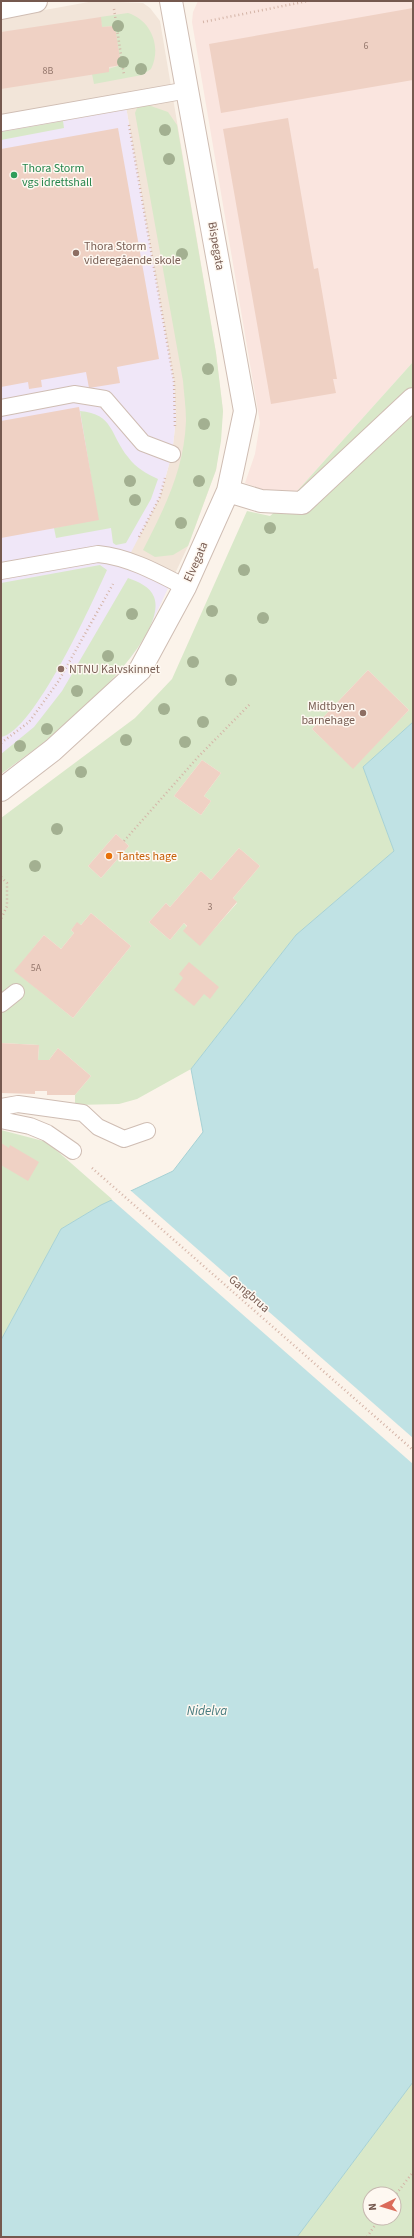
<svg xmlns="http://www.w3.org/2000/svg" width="414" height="2238" viewBox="0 0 414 2238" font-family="'Source Sans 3',sans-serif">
<rect width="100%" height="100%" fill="#fbf3ea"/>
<path fill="#f2e5d9" d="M 94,1 L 143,3 L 150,8 L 160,21 L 216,353 L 223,411 L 216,470 L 188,546 L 172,580 L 126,560 L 160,497 L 172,454 L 176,419 L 174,382 L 125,101 L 1,123 L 1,18 Z"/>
<path fill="#fae5df" d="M 198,1 L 413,1 L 413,362 L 290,499 L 245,483 L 255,454 L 260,423 L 192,22 L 193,12 Z"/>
<path fill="#f0e7f8" d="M 125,101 L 174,382 L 176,419 L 172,454 L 160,497 L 127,560 L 172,580 L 146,635 L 132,656 L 109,682 L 24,757 L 1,774 L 1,123 Z"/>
<path fill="#d9e8c9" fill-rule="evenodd" d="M 128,13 C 151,20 162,47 151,69 L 142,75 L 94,84 L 92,74 L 121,65 L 114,26 L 102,27 L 100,17 Z
M 148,105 L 168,112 L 177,125 L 216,353 L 223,411 L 221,441 L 216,470 L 188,546 L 173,555 L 155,557 L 143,550 C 165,507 184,470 186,421 C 186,408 184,394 183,381 L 135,113 L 137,108 Z
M 63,121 L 64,128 L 1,140 L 1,132 Z
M 413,362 L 413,722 L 363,767 L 394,851 L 296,935 L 191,1069 L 137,1099 L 119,1104 L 75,1105 L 75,1095 L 91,1076 L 58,1048 L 49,1060 L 38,1060 L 39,1045 L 1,1043 L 1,818 L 135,718 L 172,679 L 247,511 L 270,516 L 290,499 ZM 368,670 L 409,710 L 353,768 L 312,729 ZM 202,760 L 221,773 L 204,796 L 211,801 L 201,815 L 174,796 ZM 116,834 L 129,846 L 101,878 L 88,866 ZM 239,848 L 260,866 L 233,898 L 237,903 L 200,945 L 184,923 L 170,940 L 149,922 L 166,903 L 170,907 L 201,871 L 211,880 ZM 91,913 L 131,946 L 73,1018 L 15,971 L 44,935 L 61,949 L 74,933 L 71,930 L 77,923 L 81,925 Z
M 80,411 C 114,414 110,435 128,457 C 136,468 147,474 158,479 L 151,499 L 126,543 L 116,545 L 113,543 L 111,528 L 56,538 L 54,528 L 98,519 Z
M 100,565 L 107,570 C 93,601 34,732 1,737 L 1,583 Z
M 128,578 C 138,582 150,586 154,597 C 167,630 94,699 72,720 C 50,739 25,756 1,774 L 1,754 L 34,727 L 62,691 Z
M 1,1130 L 47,1142 L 113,1200 L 101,1205 L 61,1229 L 1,1340 Z
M 413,2082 L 413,2237 L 297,2237 ZM 370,2194 L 394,2194 L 394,2218 L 370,2218 Z"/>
<path fill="#c0e2e4" stroke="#a7d2d5" d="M 413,722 L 413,2082 L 297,2237 L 1,2237 L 1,1340 L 61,1229 L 101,1205 L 173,1171 L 203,1132 L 191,1069 L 296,935 L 394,851 L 363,767 Z"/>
<path fill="#fbf3ea" d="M 130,1190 L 413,1438 L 413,1464 L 111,1199 Z"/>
<path fill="#efd1c4" d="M 413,8 L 413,80 L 221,113 L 209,44 Z
M 101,17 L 102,27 L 115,26 L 121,65 L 109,67 L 109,72 L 1,89 L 1,32 Z
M 288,118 L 314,269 L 318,268 L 337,379 L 333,379 L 336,393 L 271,404 L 223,129 Z
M 118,128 L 159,359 L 117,367 L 120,383 L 89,388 L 86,372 L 41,380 L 42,387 L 29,389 L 28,382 L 1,387 L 1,149 Z
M 79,407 L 99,520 L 1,538 L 1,421 Z
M 368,670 L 409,710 L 353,769 L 312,729 Z
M 202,760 L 221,773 L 204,796 L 211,801 L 201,815 L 174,796 Z
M 116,834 L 129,846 L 101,878 L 88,866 Z
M 239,848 L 260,866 L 233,898 L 237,902 L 200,946 L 183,931 L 187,926 L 184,923 L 170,940 L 149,922 L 166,903 L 170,907 L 201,871 L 211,880 Z
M 91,913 L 131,946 L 73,1018 L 14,971 L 44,935 L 61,949 L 74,933 L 71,930 L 77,922 L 81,925 Z
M 189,962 L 219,987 L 210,999 L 204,994 L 194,1006 L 174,990 L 183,978 L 179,974 Z
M 1,1043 L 39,1045 L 38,1060 L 49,1060 L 58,1048 L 91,1076 L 75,1095 L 47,1095 L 47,1091 L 35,1091 L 35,1094 L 1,1093 Z
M 1,1143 L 9,1148 L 10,1145 L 39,1162 L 28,1181 L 1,1165 Z"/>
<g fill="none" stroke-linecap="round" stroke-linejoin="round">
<defs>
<path id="lane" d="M 1,123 L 188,90
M 1,408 L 74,394 L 105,399 L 143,443 L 172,454
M 1,571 L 98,554 C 129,557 158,573 185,587
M 1,1004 L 16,992
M 1,1107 L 18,1104 L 83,1113 L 98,1127 L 124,1139 L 147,1131
M 1,1120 L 30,1126 L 47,1133 L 73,1151"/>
<path id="street" d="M 1,8 L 36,1
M 228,491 L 261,501 L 302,503 L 413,399
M 1,790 L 53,750 L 140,670 L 185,587 L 228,491 L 245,411 L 171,1"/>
</defs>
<use href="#lane" stroke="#cfbdb3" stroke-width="18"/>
<use href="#street" stroke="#cfbdb3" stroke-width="24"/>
<path stroke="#d4b4a7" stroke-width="2.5" stroke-dasharray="1 3" stroke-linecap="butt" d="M 114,9 L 124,75
M 203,22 L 308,1
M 129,125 L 174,382 L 175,428
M 139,537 L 160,497 L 165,478
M 1,743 L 29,722 L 58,682 L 113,584
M 124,841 L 198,757 L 251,703
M 1,877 L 7,883 L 7,906 L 1,919
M 92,1168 L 413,1450
M 394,2197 L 413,2172
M 367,2237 L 380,2218"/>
<use href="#lane" stroke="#fff" stroke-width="16"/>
<use href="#street" stroke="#fff" stroke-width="22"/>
</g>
<g fill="#a3b091">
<circle cx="118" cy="26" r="6"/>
<circle cx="123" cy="62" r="6"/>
<circle cx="141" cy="69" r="6"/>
<circle cx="165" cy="130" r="6"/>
<circle cx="169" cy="159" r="6"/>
<circle cx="182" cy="254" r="6"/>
<circle cx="208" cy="369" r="6"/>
<circle cx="204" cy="424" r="6"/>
<circle cx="130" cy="481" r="6"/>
<circle cx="199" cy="481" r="6"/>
<circle cx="135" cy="500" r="6"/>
<circle cx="181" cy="523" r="6"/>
<circle cx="270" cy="528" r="6"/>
<circle cx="244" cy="570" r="6"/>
<circle cx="212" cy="611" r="6"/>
<circle cx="132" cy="614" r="6"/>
<circle cx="263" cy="618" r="6"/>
<circle cx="108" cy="656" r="6"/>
<circle cx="193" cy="662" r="6"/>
<circle cx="231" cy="680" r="6"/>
<circle cx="77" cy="691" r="6"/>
<circle cx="164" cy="709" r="6"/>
<circle cx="203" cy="722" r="6"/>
<circle cx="47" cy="729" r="6"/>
<circle cx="126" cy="740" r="6"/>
<circle cx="185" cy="742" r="6"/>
<circle cx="20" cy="746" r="6"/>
<circle cx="81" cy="772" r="6"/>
<circle cx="57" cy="829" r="6"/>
<circle cx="35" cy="866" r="6"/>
</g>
<circle fill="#2e9e5b" stroke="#fef8f1" stroke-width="1.5" cx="14" cy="175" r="4"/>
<g fill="#8d6e63" stroke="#fef8f1" stroke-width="1.5">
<circle cx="76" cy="253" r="4"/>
<circle cx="61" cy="669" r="4"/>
<circle cx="363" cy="713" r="4"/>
</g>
<circle fill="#e8710a" stroke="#fef8f1" stroke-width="1.5" cx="109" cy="856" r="4"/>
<g text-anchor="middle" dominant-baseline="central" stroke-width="3" stroke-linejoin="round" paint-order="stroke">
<g font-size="10" fill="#94776c">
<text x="366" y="46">6</text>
<text x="48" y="71">8B</text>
<text x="210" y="907">3</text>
<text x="36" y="968">5A</text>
</g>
<g font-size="12" fill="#27864d" stroke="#fef8f1" text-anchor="start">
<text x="22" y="168">Thora Storm<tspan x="22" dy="14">vgs idrettshall</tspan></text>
</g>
<g font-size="12" fill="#785e54" stroke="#fef8f1" text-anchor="start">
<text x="84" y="246">Thora Storm<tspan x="84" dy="14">videregående skole</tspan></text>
<text x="69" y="669">NTNU Kalvskinnet</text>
<text x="355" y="706" text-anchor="end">Midtbyen<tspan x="355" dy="14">barnehage</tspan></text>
</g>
<g font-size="12" fill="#75594f" stroke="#fef8f1">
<text transform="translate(216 246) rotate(80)">Bispegata</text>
<text transform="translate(196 562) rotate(-66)">Elvegata</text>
<text transform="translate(249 1294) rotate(41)">Gangbrua</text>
</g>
<g font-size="12" fill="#c56008" stroke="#fef8f1" text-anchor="start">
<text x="117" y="856">Tantes hage</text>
</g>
<g font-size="13" font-style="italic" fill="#477b7f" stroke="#fef8f1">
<text x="207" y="1711">Nidelva</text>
</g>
</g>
<rect width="414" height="2238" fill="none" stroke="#75594f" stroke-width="4"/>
<g transform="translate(382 2206) rotate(265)"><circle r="19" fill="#fef8f1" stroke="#c7b8b0"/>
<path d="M0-3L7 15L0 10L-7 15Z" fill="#db6b5a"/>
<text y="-6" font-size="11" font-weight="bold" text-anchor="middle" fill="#75594f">N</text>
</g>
</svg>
